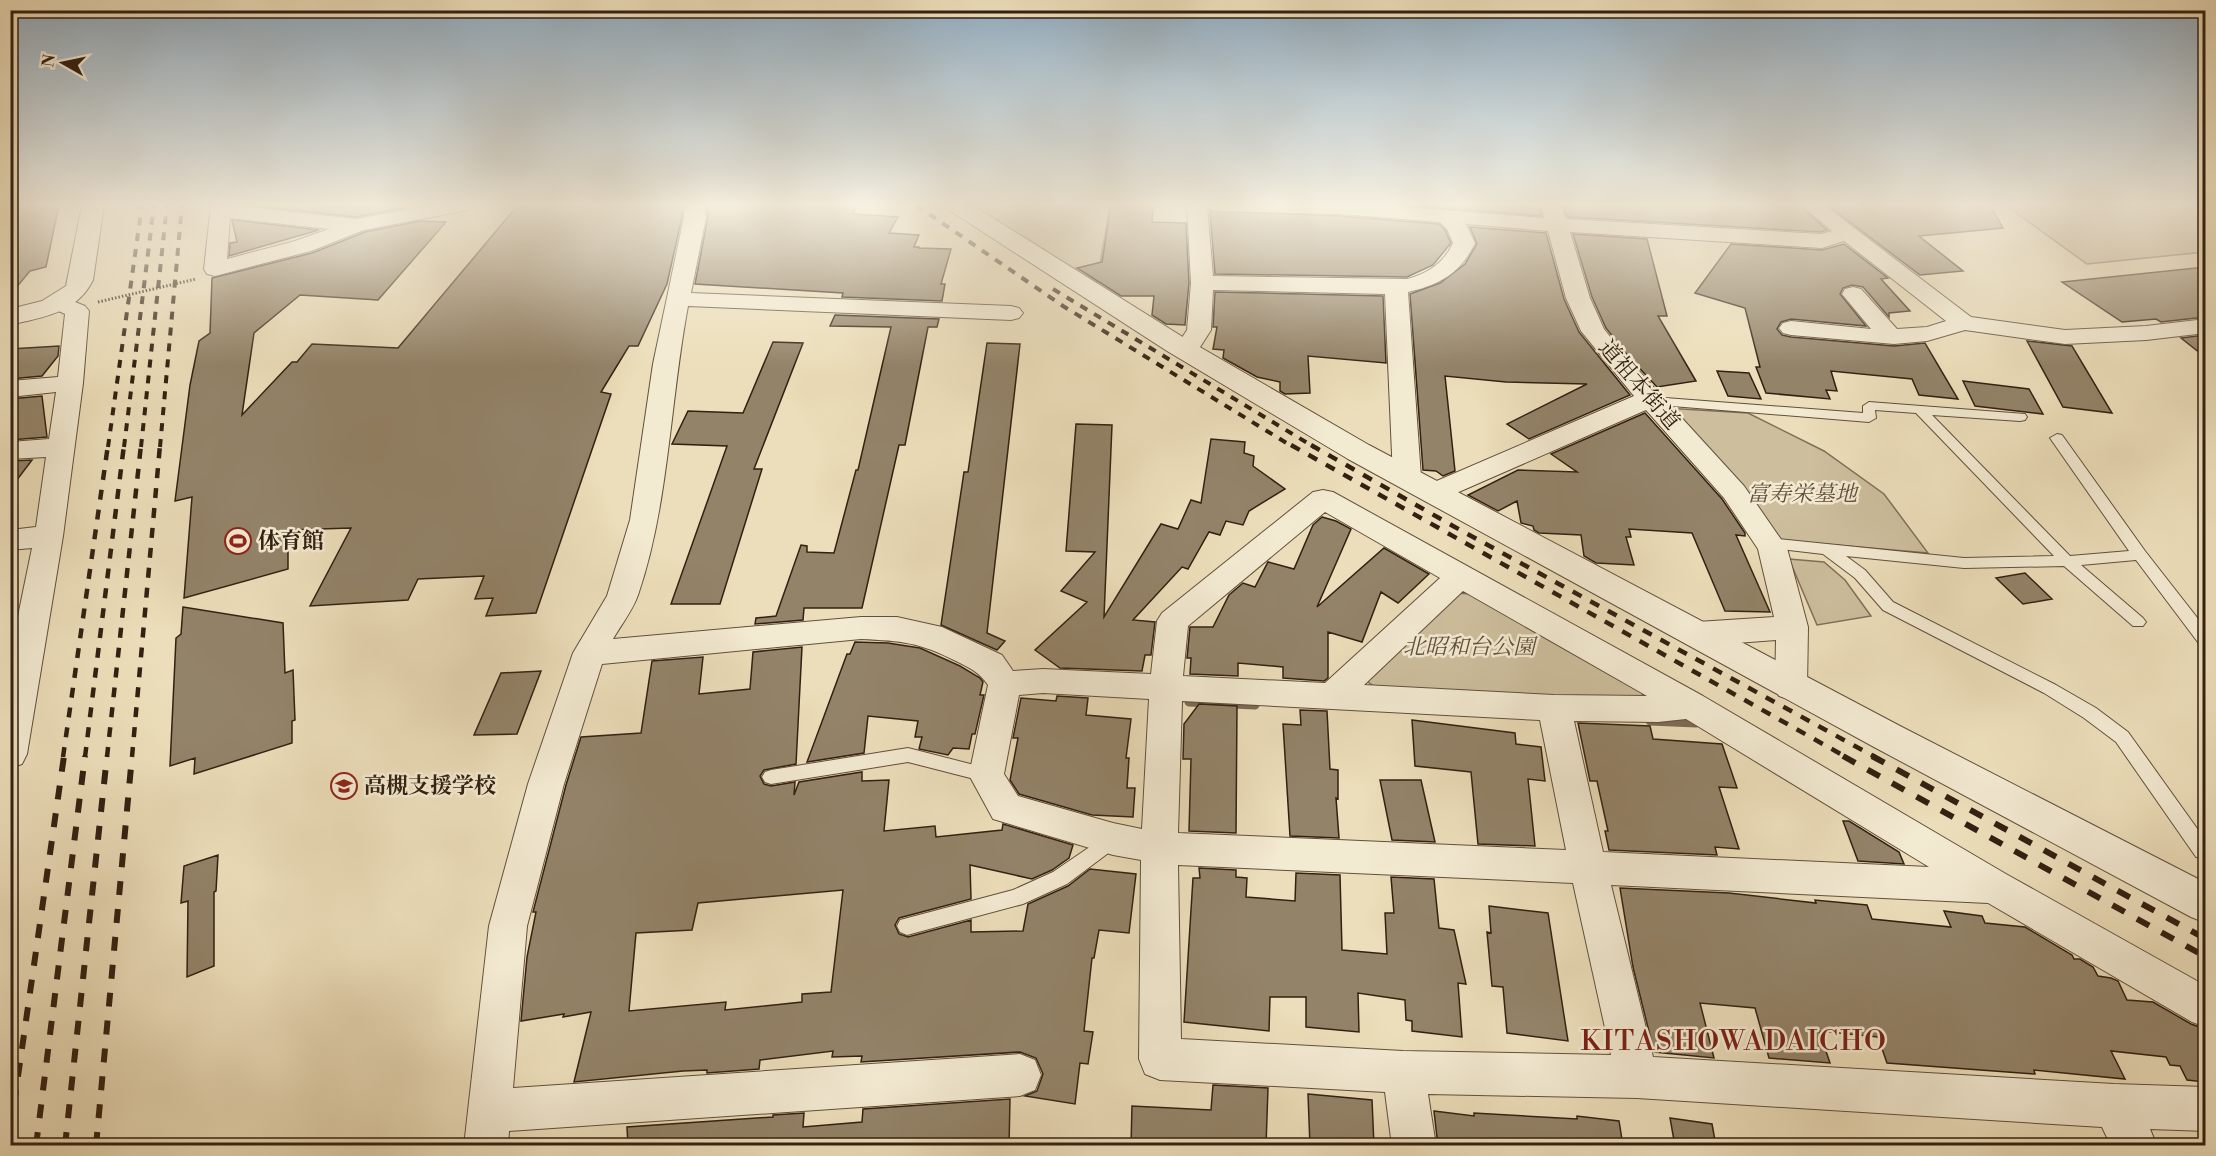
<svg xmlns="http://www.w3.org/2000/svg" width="2216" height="1156" viewBox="0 0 2216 1156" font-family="'Libre Bodoni','Noto Serif JP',serif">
<rect width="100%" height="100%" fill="#ecdeba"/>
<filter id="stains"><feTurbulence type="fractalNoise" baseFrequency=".00333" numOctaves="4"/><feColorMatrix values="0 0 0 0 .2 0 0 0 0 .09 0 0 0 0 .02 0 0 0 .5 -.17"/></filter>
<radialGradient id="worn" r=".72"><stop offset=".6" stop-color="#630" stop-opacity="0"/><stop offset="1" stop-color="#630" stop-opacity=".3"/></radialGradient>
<path fill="#cdbe9d" stroke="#806f58" stroke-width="1.5" d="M 973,205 L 1110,205 L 1096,287 L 974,206 Z
M 2005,205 L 2205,205 L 2205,252 L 2087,264 Z
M 1665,408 L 1748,413 L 1824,451 L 1884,494 L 1928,553 L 1777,540 Z
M 1789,559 L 1824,562 L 1845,580 L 1871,616 L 1817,625 Z
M 1456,593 L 1472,594 L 1642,690 L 1643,703 L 1378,689 L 1368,682 L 1367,676 Z"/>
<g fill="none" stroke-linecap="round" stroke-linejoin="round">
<path stroke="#7c6b55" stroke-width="9" d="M 1189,702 L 1255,705
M 1650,721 L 1696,723"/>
</g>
<path fill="#938369" stroke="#332012" stroke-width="1.5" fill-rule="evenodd" d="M 10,205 L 59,205 L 46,267 L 30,271 L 10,295 Z
M 248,205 L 407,205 L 403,208 L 356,217 Z
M 518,205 L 682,205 L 682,217 L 667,284 L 638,346 L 629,346 L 601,392 L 611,394 L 536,613 L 486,616 L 493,598 L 475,599 L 484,576 L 418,579 L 408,600 L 310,606 L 351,528 L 288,530 L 288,569 L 184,598 L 192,497 L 175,501 L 190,385 L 199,341 L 210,333 L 212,278 L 312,253 L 365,232 L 420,221 L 446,222 L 378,300 L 300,295 L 254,333 L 242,415 L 292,362 L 297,362 L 312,344 L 398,348 Z
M 706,205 L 857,205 L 853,214 L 898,217 L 889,233 L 919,235 L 914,247 L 919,247 L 919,248 L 951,249 L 941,284 L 945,284 L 942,301 L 842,297 L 843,293 L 695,284 L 708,217 Z
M 1111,205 L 1153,206 L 1152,222 L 1186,223 L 1189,283 L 1185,325 L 1166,324 L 1152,315 L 1154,296 L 1121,296 L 1077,268 L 1102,262 Z
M 1401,205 L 1542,205 L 1541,216 Z
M 1562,205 L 1799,205 L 1827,230 L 1821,232 L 1568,217 Z
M 1827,205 L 1985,205 L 1993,210 L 2003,228 L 1919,236 L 1963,271 L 1920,275 Z
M 1210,211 L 1340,216 L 1439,224 L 1445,230 L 1451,243 L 1433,265 L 1407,277 L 1215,274 Z
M 232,220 L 319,230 L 229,256 L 230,243 L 237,242 Z
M 1470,227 L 1546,233 L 1564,299 L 1579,332 L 1630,395 L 1529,439 L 1507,424 L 1587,384 L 1506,382 L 1445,376 L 1455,471 L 1443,476 L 1436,471 L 1423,470 L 1410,294 L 1440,283 L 1465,264 L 1477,244 Z
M 1573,234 L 1647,239 L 1667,316 L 1658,316 L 1696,381 L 1657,387 L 1628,356 L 1606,328 L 1592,297 Z
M 1731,244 L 1822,250 L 1844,244 L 1888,278 L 1881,279 L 1910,311 L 1889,313 L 1889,317 L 1863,287 L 1852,285 L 1843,288 L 1840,294 L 1866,326 L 1791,319 L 1781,322 L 1777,329 L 1782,335 L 1791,337 L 1894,346 L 1925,343 L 1958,399 L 1919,395 L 1912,379 L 1831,371 L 1837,391 L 1826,390 L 1830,399 L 1766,393 L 1756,367 L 1760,367 L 1745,308 L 1695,293 Z
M 2205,267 L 2205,317 L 2161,322 L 2156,319 L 2122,322 L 2062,282 Z
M 1215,292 L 1383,296 L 1386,363 L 1308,356 L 1310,393 L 1285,394 L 1280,391 L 1280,382 L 1257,377 L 1223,358 L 1224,350 L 1213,349 L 1217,327 L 1213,327 Z
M 835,315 L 939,319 L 937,327 L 928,327 L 905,445 L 899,445 L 862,608 L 804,608 L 803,620 L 755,624 L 756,618 L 776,616 L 801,545 L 807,546 L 807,552 L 834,553 L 856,470 L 858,470 L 891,327 L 830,326 Z
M 2205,335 L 2205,357 L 2181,338 Z
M 2027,341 L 2072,346 L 2112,413 L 2063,407 Z
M 773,342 L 803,343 L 754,469 L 762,469 L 720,604 L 671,604 L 727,446 L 672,444 L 688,411 L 743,413 Z
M 987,343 L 1020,344 L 987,633 L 1005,641 L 997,650 L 941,625 L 964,472 L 968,472 Z
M 59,346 L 58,356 L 42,376 L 10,379 L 10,349 Z
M 1717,371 L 1749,373 L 1761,399 L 1728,396 Z
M 1963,381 L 2029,389 L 2043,414 L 1975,406 Z
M 42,396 L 47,437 L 10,440 L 10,399 Z
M 1645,413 L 1722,499 L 1745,533 L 1745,536 L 1736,535 L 1770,612 L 1725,611 L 1692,533 L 1629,529 L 1631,537 L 1626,537 L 1634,565 L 1596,563 L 1584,556 L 1581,535 L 1539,533 L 1534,530 L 1533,526 L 1521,523 L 1517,501 L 1498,511 L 1468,495 L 1518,470 L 1577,472 L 1551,454 Z
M 1076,424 L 1112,425 L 1104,617 L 1161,524 L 1178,529 L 1191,500 L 1201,503 L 1211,439 L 1245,442 L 1244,453 L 1254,456 L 1253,466 L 1285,489 L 1249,511 L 1243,525 L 1226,521 L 1220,535 L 1209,532 L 1188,569 L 1182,567 L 1133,620 L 1155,622 L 1151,655 L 1145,655 L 1142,671 L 1060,668 L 1035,650 L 1087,602 L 1061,591 L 1095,552 L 1066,551 Z
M 32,460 L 10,489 L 10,461 Z
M 1322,517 L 1336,521 L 1351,529 L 1317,607 L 1384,548 L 1429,574 L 1398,603 L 1381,592 L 1362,642 L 1328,632 L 1328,678 L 1324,681 L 1283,678 L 1283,667 L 1238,663 L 1238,676 L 1190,674 L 1191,658 L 1187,658 L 1190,627 L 1213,627 L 1229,595 L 1243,583 L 1255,587 L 1268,562 L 1294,569 L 1313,525 Z
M 2025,573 L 2052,599 L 2023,604 L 1996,578 Z
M 183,607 L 283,623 L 285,673 L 293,670 L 295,720 L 292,721 L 292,743 L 194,774 L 195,758 L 170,766 L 176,638 L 181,634 Z
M 855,642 L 888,643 L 920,648 L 960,666 L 980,678 L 983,682 L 980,695 L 984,695 L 975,734 L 972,734 L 969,749 L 953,748 L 948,755 L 919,749 L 922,737 L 915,737 L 918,721 L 868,716 L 864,753 L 807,762 L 847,654 L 850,654 Z
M 802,647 L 796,764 L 764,770 L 760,776 L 764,784 L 771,786 L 795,782 L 794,795 L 799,782 L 862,772 L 862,781 L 889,780 L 884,831 L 935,826 L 936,837 L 1002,830 L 1003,824 L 1073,845 L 1069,858 L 1052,870 L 1032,879 L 970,865 L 971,899 L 899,918 L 895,925 L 899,934 L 908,937 L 971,920 L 971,932 L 1023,931 L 1028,904 L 1068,886 L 1090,869 L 1136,874 L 1129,933 L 1099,930 L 1094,958 L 1092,958 L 1084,1031 L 1093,1032 L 1088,1064 L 1080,1063 L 1075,1104 L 1025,1096 L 1037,1091 L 1043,1074 L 1036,1058 L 1020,1052 L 861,1062 L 862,1056 L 832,1057 L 833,1051 L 760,1060 L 759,1069 L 707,1073 L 707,1070 L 683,1071 L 574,1082 L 591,1012 L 563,1017 L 564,1014 L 521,1021 L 527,957 L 536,912 L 533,912 L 566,785 L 581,737 L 641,733 L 652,661 L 703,657 L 699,694 L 750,689 L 753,652 ZM 843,890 L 831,992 L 802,994 L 802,1002 L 725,1010 L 726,1002 L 629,1011 L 636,933 L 692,930 L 698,903 Z
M 541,671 L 517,734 L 474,735 L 501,673 Z
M 1057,696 L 1088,698 L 1086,715 L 1131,719 L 1126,758 L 1129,758 L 1127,788 L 1135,788 L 1133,817 L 1092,815 L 1019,794 L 1010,780 L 1018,738 L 1013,738 L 1021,698 L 1056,701 Z
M 1199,704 L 1237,706 L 1236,833 L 1189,831 L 1191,759 L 1183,759 L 1184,724 Z
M 1300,710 L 1327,711 L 1330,769 L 1338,770 L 1338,799 L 1336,798 L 1339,838 L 1290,836 L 1283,724 L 1301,725 Z
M 1412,720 L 1515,733 L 1516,744 L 1541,747 L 1545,781 L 1528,779 L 1535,846 L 1478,844 L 1471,772 L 1415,766 Z
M 1578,723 L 1650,726 L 1653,739 L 1722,744 L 1737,788 L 1719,787 L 1739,849 L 1715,847 L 1717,855 L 1609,850 L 1605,831 L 1608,831 L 1597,781 L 1590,781 Z
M 1380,780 L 1421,780 L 1435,842 L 1392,840 Z
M 1843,821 L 1849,821 L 1899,852 L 1904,864 L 1858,861 Z
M 218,855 L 216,891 L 214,892 L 214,966 L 187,977 L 188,901 L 181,903 L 184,866 Z
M 1199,868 L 1236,870 L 1236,877 L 1247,878 L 1246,897 L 1295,901 L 1296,873 L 1340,875 L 1342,950 L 1387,954 L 1385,913 L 1394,913 L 1391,877 L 1434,879 L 1439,928 L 1454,930 L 1466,984 L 1458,983 L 1462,1037 L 1412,1031 L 1412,1021 L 1406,1020 L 1405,1000 L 1358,993 L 1359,1032 L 1306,1027 L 1306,997 L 1270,997 L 1269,1031 L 1184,1022 L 1193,878 L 1200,878 Z
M 1620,888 L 1729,893 L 1816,903 L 1815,900 L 1867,905 L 1872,919 L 1951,927 L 1944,911 L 1982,916 L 1985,923 L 2025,927 L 2072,955 L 2074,959 L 2080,959 L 2093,967 L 2098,976 L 2111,978 L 2118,981 L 2127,1000 L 2153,1002 L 2191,1024 L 2205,1029 L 2205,1082 L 2187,1080 L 2180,1066 L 2170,1065 L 2166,1057 L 2111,1051 L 2125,1079 L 2034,1070 L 2035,1074 L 1887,1063 L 1878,1037 L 1819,1031 L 1830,1063 L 1769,1058 L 1755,1008 L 1700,1003 L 1714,1058 L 1654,1052 L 1633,967 Z
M 1489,906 L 1548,913 L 1568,1041 L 1507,1033 L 1503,987 L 1492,986 L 1487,932 L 1491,933 Z
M 1213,1085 L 1268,1088 L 1266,1146 L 1131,1146 L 1132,1106 L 1211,1110 Z
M 1308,1094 L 1372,1100 L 1374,1146 L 1310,1146 Z
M 1010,1099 L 1009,1146 L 628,1146 L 627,1127 L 773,1117 L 773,1115 L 804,1113 L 803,1127 L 862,1122 L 863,1109 Z
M 1434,1111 L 1474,1116 L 1474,1113 L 1577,1119 L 1577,1116 L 1619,1121 L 1623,1146 L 1438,1146 Z
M 1670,1118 L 1712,1124 L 1716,1146 L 1675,1146 Z"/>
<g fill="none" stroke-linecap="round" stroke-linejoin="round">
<defs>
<path id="service" d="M 1652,397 L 1863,413 L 1863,406 L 1869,402 L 2025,414 L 2027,417 L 2025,420 L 2020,421 L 1932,415 L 2070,556 L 2129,551 L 2050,438 L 2057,434 L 2062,435 L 2145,551 L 2206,629 L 2206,647 L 2200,645 L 2136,560 L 2081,565 L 2143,618 L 2146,622 L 2143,626 L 2133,626 L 2064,566 L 1964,568 L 1846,556 L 1865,570 L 1893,602 L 2056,685 L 2096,708 L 2128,732 L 2206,841 L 2206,858 L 2196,857 L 2116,742 L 2084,718 L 2044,693 L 1883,610 L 1855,578 L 1823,554 L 1763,547 L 1761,543 L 1763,539 L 1768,538 L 1964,558 L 2054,556 L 1916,413 L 1875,410 L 1876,418 L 1869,422 L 1647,404 L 1646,401 L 1647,398 Z
M 908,748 L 986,768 L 992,770 L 995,775 L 992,780 L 986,782 L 908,762 L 771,784 L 765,782 L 762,777 L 765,772 L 771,770 Z
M 1113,831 L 1119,833 L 1122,839 L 1119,845 L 1067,884 L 1023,904 L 907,935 L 900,932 L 897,926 L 900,920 L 1013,890 L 1053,872 Z"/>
<path id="minor" d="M 211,205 L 231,205 L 356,219 L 432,205 L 473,205 L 470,209 L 463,211 L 364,230 L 311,251 L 215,276 L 207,274 L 204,269 ZM 230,218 L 329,229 L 295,241 L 227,259 Z
M 684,205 L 704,205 L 706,217 L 691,293 L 1011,306 L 1019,308 L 1023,313 L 1019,318 L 1011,320 L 688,306 C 670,401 669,505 638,595 C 633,610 621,625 613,639 L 861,617 L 897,617 L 942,627 L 1002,655 L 1013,671 L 1043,669 L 1151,674 L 1157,621 L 1162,613 L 1313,492 L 1323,490 L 1333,492 L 1703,696 L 2006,874 L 2206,986 L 2206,1027 L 2192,1022 L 1988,903 L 1611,885 L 1653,1057 L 2114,1084 L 2206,1087 L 2206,1131 L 2150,1129 L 2157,1146 L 2111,1146 L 2102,1127 L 1637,1098 L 1428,1094 L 1436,1146 L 1392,1146 L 1385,1092 L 1160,1080 L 1145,1074 L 1139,1059 L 1141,860 L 1113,855 L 993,819 L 969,775 L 988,685 C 979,672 970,668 956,661 C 918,642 903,641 861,639 L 602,664 L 564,784 L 527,926 L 513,1088 L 1020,1054 L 1035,1060 L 1041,1075 L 1035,1090 L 1020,1096 L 509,1131 L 508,1146 L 464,1146 L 489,926 L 528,784 L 573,653 L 607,596 L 630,520 L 653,364 L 684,217 ZM 1325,512 L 1440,578 L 1325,683 L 1183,676 L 1188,626 ZM 1463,591 L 1647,696 L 1554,695 L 1364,685 ZM 1043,693 L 1149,699 L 1142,829 L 1113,823 L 1018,796 L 1004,774 L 1019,695 ZM 1182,701 L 1540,720 L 1566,850 L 1178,833 ZM 1686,719 L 1929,867 L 1603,852 L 1574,721 L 1658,722 ZM 1178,865 L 1573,883 L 1611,1055 L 1403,1051 L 1181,1039 Z
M 1187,205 L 1377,205 L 1544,218 L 1542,208 L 1544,205 L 1560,205 L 1566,219 L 1821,234 L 1832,231 L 1801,205 L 1824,205 L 1971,317 L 2065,330 L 2146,326 L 2206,319 L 2206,333 L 2146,340 L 2065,344 L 1965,330 L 1927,341 L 1894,344 L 1791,335 L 1783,333 L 1779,328 L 1783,323 L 1791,321 L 1871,329 L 1842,294 L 1845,289 L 1853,287 L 1861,289 L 1897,329 L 1927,327 L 1946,321 L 1844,241 L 1822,248 L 1570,232 L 1590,298 L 1604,329 L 1626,357 L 1744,486 L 1787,548 L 1808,627 L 1807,687 L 1803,696 L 1791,700 L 1779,696 L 1775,687 L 1776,640 L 1697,646 L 1686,642 L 1681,634 L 1686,626 L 1697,622 L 1774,617 L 1758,549 L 1724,498 L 1646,410 L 1445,498 L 1435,501 L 1425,498 L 1421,492 L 1425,486 L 1634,396 L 1581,331 L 1566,298 L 1548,231 L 1466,224 L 1475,243 C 1461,273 1439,285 1408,292 L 1421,477 L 1417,483 L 1407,486 L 1397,483 L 1393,477 L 1385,294 L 1213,290 L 1211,330 L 1195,355 L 1186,357 L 1177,355 L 1174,350 L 1187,330 L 1191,283 ZM 1207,206 L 1210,209 L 1217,211 L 1340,214 L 1440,222 L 1447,229 L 1453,243 C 1444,263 1427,274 1407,279 L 1213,276 Z
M 58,295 L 85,306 L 89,311 L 83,383 L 63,536 L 27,754 L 22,764 L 10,768 L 10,655 L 32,548 L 10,550 L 10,530 L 36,527 L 46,457 L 10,459 L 10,442 L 49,439 L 56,392 L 10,397 L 10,381 L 58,377 L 65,314 L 50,307 L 46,302 L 50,297 Z"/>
<path id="tertiary" d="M 82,205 L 104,205 L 93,280 C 77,313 43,317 10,325 L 10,309 L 42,301 L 66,286 Z
M 946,205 L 972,205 L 1186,339 L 1369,445 L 1900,726 L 2206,883 L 2206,923 L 2191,917 L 1874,747 L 1348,459 L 1167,351 L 949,210 Z"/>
</defs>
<use href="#service" stroke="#61503c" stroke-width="2"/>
<use href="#minor" stroke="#61503c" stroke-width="2"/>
<use href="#tertiary" stroke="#61503c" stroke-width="2"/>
<path stroke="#332012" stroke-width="3" stroke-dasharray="1.5 2" stroke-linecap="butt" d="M 98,302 L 196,279"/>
<use href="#service" fill="#f3ead2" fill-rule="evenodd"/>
<use href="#minor" fill="#f3ead2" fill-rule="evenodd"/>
<use href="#tertiary" fill="#f3ead2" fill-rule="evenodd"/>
<path stroke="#332012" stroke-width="4" stroke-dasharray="8 8" stroke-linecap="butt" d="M 916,205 L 1063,306 L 1293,447
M 1053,289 L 1314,447
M 108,447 L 142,205
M 124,447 L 154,205
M 141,447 L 167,205
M 160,447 L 182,205"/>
<path stroke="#332012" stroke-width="4.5" stroke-dasharray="10 10" stroke-linecap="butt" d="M 1291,445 L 1846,757
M 1311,445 L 1453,526 L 1875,757
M 63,757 L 108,445
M 85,757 L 124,445
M 107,757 L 141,445
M 132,757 L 160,445"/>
<path stroke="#332012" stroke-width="6" stroke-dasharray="14 14" stroke-linecap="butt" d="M 1843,756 L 2206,957
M 1872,756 L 2206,939
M 10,1132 L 64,756
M 36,1146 L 85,756
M 65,1146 L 107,756
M 96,1146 L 132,756"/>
</g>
<linearGradient id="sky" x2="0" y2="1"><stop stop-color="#90abbf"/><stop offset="0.56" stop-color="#f6f0e0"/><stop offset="1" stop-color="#f6f0e0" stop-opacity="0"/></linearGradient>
<rect width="2216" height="366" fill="url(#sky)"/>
<defs>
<symbol id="stadium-ring" viewBox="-11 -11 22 22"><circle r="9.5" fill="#f3ead2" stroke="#8f2418" stroke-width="1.5"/><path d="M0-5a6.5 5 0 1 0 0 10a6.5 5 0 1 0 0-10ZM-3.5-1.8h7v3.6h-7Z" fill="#8f2418"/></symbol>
<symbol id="school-ring" viewBox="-11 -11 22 22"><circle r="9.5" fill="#f3ead2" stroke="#8f2418" stroke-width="1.5"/><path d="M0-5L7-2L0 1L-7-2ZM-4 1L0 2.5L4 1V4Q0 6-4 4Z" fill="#8f2418"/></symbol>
</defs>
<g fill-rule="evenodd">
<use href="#stadium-ring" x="223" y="526" width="30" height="30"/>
<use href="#school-ring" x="329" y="771" width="30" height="30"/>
</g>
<g text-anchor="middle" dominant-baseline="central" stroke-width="5" stroke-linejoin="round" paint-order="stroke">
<g font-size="22" fill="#332012" stroke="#f3ead2">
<text transform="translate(1639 385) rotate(49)">道祖本街道</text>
</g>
<g font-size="22" font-style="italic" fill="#614f3c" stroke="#f3ead2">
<text x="1802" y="494">富寿栄墓地</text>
<text x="1469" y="647">北昭和台公園</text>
</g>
<g font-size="22" font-weight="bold" fill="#332012" stroke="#f3ead2" text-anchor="start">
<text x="258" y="541">体育館</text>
<text x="364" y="786">高槻支援学校</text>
</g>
<g font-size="28" letter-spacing="1.5" fill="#7a1f14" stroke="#f3ead2">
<text x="1734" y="1041">KITASHOWADAICHO</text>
</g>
</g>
<rect width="2216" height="1156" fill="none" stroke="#ecdeba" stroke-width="36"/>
<rect x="12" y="12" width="2192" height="1132" fill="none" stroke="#332012" stroke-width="3"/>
<rect x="18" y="18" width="2180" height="1120" fill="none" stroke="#332012" stroke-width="1.5"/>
<g transform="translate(63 63) rotate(279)" stroke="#f3ead2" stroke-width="4.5" paint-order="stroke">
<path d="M0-4.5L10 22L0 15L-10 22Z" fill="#332012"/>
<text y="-9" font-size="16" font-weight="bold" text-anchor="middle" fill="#332012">N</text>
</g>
<rect width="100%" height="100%" filter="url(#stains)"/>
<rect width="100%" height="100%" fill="url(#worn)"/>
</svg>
